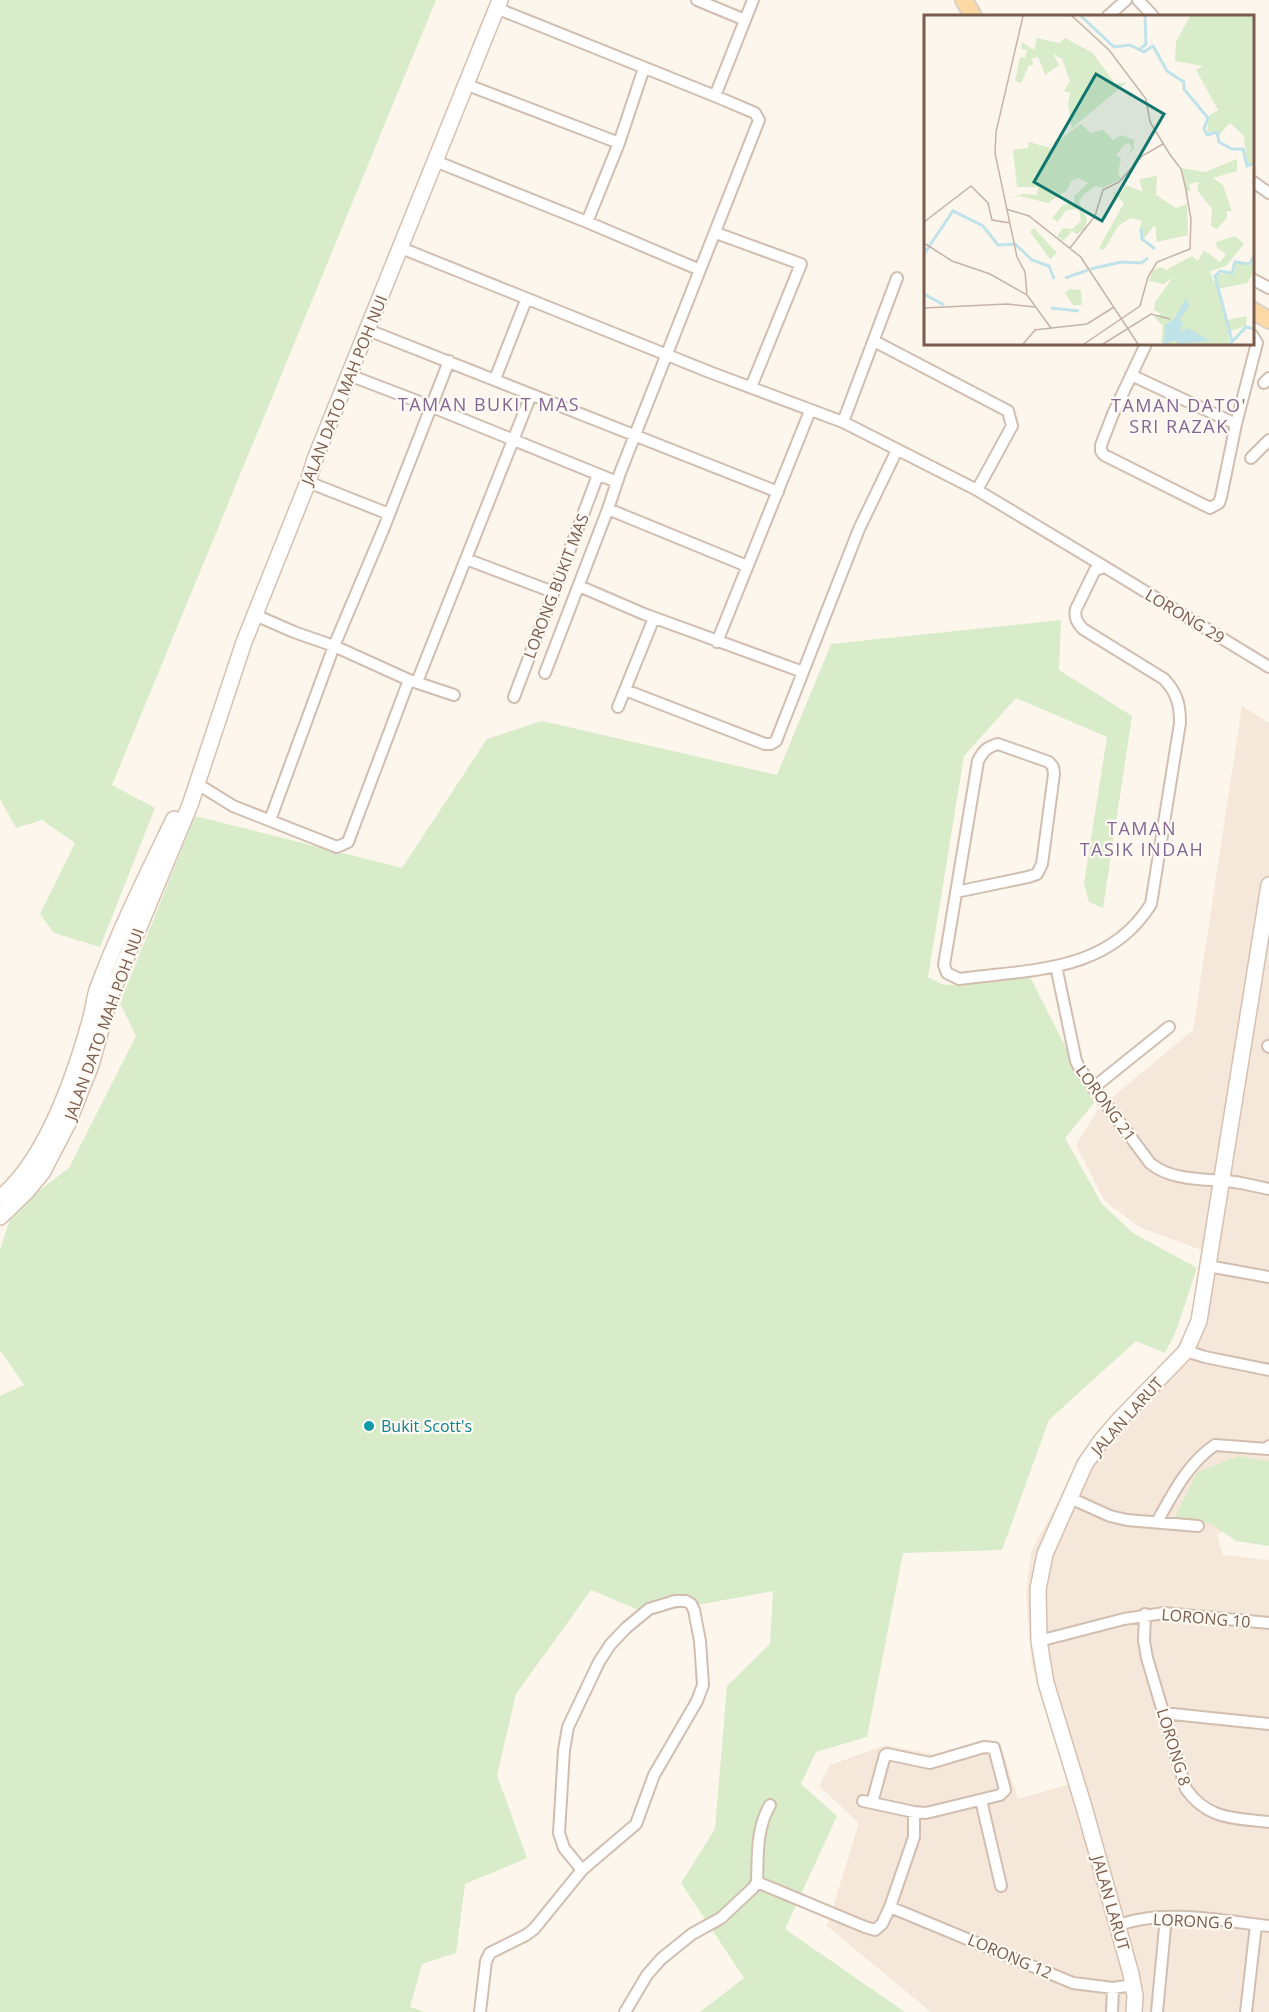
<svg xmlns="http://www.w3.org/2000/svg" width="1269" height="2012" viewBox="0 0 1269 2012" font-family="'Open Sans',sans-serif">
<rect width="100%" height="100%" fill="#fdf6ec"/>
<path fill="#f5e8da" d="M 1242,706 L 1269,723 L 1269,1504 L 1217,1535 L 1223,1555 L 1269,1560 L 1269,2012 L 931,2012 L 827,1926 L 859,1823 L 819,1786 L 830,1765 L 886,1745 L 936,1755 L 1000,1743 L 1018,1799 L 1070,1784 L 1032,1666 L 1026,1594 L 1031,1552 L 1088,1446 L 1168,1361 L 1188,1329 L 1204,1251 L 1139,1227 L 1104,1200 L 1076,1145 L 1098,1109 L 1193,1030 Z"/>
<path fill="#d8ecc9" d="M 0,0 L 436,0 L 112,785 L 155,808 L 100,947 L 54,933 L 40,914 L 75,843 L 42,820 L 16,828 L 0,799 Z
M 1061,620 L 1059,670 L 1132,716 L 1103,908 L 1089,902 L 1084,883 L 1107,737 L 1016,698 L 964,756 L 928,977 L 941,984 L 961,986 L 1029,975 L 1094,1103 L 1065,1138 L 1102,1204 L 1133,1233 L 1197,1268 L 1176,1331 L 1165,1353 L 1136,1341 L 1049,1420 L 1002,1550 L 903,1553 L 867,1737 L 816,1752 L 801,1784 L 837,1816 L 785,1929 L 905,2012 L 700,2012 L 744,1978 L 681,1883 L 715,1829 L 727,1686 L 770,1644 L 773,1591 L 648,1614 L 591,1590 L 516,1694 L 497,1775 L 527,1858 L 465,1884 L 456,1953 L 422,1964 L 410,2007 L 425,2012 L 0,2012 L 0,1396 L 24,1385 L 0,1350 L 0,1250 L 13,1210 L 69,1168 L 136,1036 L 120,1003 L 195,816 L 402,868 L 487,739 L 542,721 L 777,775 L 831,644 Z
M 1239,1456 L 1269,1461 L 1269,1546 L 1236,1541 L 1212,1524 L 1174,1519 L 1197,1472 Z"/>
<g fill="none" stroke-linecap="round" stroke-linejoin="round">
<defs>
<path id="street" d="M 697,0 L 745,20
M 1138,0 L 1153,16
M 496,8 L 715,96 L 755,113 L 759,120 L 620,473 L 608,509 L 545,673
M 1108,16 L 1126,0
M 465,84 L 619,143
M 715,96 L 753,0
M 435,161 L 587,222 L 700,270
M 1252,181 L 1269,193
M 587,222 L 619,143 L 644,68
M 716,233 L 801,264 L 751,387
M 401,248 L 712,373 L 843,422 L 977,490 L 1105,567
M 1252,279 L 1269,288
M 368,330 L 778,492
M 874,341 L 1008,411 L 1012,426 L 977,490
M 1146,344 L 1113,414 L 1101,445 L 1101,451 L 1104,455 L 1210,508 L 1219,503 L 1221,497 L 1236,424 L 1257,343 L 1252,335
M 349,375 L 430,406 L 617,482
M 1131,375 L 1236,424
M 495,379 L 526,300
M 1264,383 L 1269,378
M 843,422 L 897,278
M 1251,458 L 1269,440
M 308,482 L 389,514
M 608,509 L 747,566
M 466,559 L 553,592
M 579,586 L 644,614 L 803,672
M 255,615 L 294,632 L 334,646 L 409,680 L 454,695
M 717,642 L 810,411
M 417,682 L 531,395
M 625,690 L 765,744 L 771,744 L 776,741 L 859,529 L 897,450
M 514,697 L 598,475
M 618,707 L 654,618
M 196,783 L 233,806 L 337,847 L 348,842 L 409,680
M 270,820 L 334,646 L 383,530 L 449,361
M 956,892 L 1028,877 L 1037,874 L 1042,864 L 1054,774 L 1053,767 L 1049,762 L 998,744 C 987,747 983,751 978,761 L 944,965 L 947,973 L 959,979 C 1032,969 1108,973 1151,904 L 1180,723 C 1180,704 1177,693 1164,679 L 1083,629 C 1077,622 1074,618 1076,609 L 1095,570 L 1105,567 L 1269,667
M 1056,966 L 1076,1061 L 1080,1069 L 1150,1163 C 1173,1183 1212,1178 1241,1183 C 1250,1185 1260,1187 1269,1189
M 1268,1046 L 1269,1047
M 1093,1088 L 1169,1027
M 1208,1266 L 1269,1277
M 1186,1351 L 1205,1357 L 1269,1370
M 1070,1498 L 1110,1516 L 1127,1520 L 1198,1526
M 1157,1522 C 1172,1495 1188,1463 1215,1445 L 1268,1449 L 1269,1446
M 1145,1614 L 1144,1641 L 1147,1658 L 1186,1789 C 1208,1820 1234,1818 1269,1822
M 1039,1641 L 1124,1619 L 1164,1613 L 1269,1623
M 1163,1713 L 1269,1724
M 981,1800 L 1001,1886
M 863,1801 L 914,1812 L 926,1813 L 1000,1795 L 1005,1790 L 994,1748 L 984,1747 L 930,1763 L 887,1754 L 885,1755 L 872,1803
M 757,1882 L 865,1927 L 875,1930 L 882,1924 L 890,1907 L 914,1837 L 914,1812
M 890,1907 L 1073,1983 L 1113,1988 L 1134,1985
M 1117,1926 C 1161,1908 1223,1921 1269,1926
M 480,2012 L 486,1961 L 490,1953 L 526,1935 L 534,1929 L 582,1870 L 636,1824 L 654,1775 L 697,1701 L 703,1685 L 700,1641 L 694,1610 L 691,1604 L 686,1601 L 675,1601 L 649,1609 L 626,1628 L 610,1645 L 599,1662 L 568,1727 L 564,1750 L 559,1833 L 564,1848 L 582,1870
M 625,2012 L 647,1975 L 661,1959 L 692,1934 L 721,1918 L 753,1888 L 757,1882 C 758,1855 756,1829 770,1805
M 1112,2012 L 1113,1988
M 1157,2012 L 1166,1917
M 1246,2012 L 1256,1925"/>
<path id="secondary" d="M 0,1198 C 46,1160 74,1078 90,1021 C 93,1011 94,1000 97,990 C 119,931 147,875 174,819
M 0,1217 L 26,1192 L 42,1173 L 68,1123 L 91,1065 L 110,997 L 190,805 L 244,642 L 308,482 L 315,459 L 500,0
M 1134,2012 L 1135,1996 L 1131,1974 L 1084,1807 L 1046,1683 L 1039,1641 L 1038,1589 L 1045,1554 L 1085,1464 L 1101,1441 L 1120,1419 L 1186,1351 L 1199,1321 L 1269,885"/>
<path id="primary" d="M 964,0 L 973,16
M 1252,310 L 1269,320"/>
</defs>
<use href="#street" stroke="#d1beb0" stroke-width="14"/>
<use href="#secondary" stroke="#d6c0b0" stroke-width="18"/>
<use href="#primary" stroke="#dad1cd" stroke-width="20"/>
<use href="#street" stroke="#fff" stroke-width="10"/>
<use href="#secondary" stroke="#fff" stroke-width="15"/>
<use href="#primary" stroke="#fbd9a5" stroke-width="16"/>
</g>
<circle fill="#0f9aa8" stroke="#fffaf3" stroke-width="2" cx="369" cy="1426" r="6"/>
<g text-anchor="middle" dominant-baseline="central" stroke-width="4.5" stroke-linejoin="round" paint-order="stroke">
<g font-size="16" fill="#7a5c4d" stroke="#fffaf3">
<text transform="translate(344 390) rotate(-68)">JALAN DATO MAH POH NUI</text>
<text transform="translate(556 586) rotate(-69)">LORONG BUKIT MAS</text>
<text transform="translate(1185 616) rotate(31)">LORONG 29</text>
<text transform="translate(104 1024) rotate(-70)">JALAN DATO MAH POH NUI</text>
<text transform="translate(1106 1103) rotate(54)">LORONG 21</text>
<text transform="translate(1127 1416) rotate(-48)">JALAN LARUT</text>
<text transform="translate(1206 1618) rotate(5)">LORONG 10</text>
<text transform="translate(1174 1747) rotate(73)">LORONG 8</text>
<text transform="translate(1111 1903) rotate(74)">JALAN LARUT</text>
<text transform="translate(1193 1921) rotate(3)">LORONG 6</text>
<text transform="translate(1010 1956) rotate(23)">LORONG 12</text>
</g>
<g font-size="16" fill="#0d838f" stroke="#fffaf3" text-anchor="start">
<text x="381" y="1426">Bukit Scott's</text>
</g>
<g font-size="18" letter-spacing="1.5" fill="#846695" stroke="#fffaf3">
<text x="489" y="404">TAMAN BUKIT MAS</text>
<text x="1179" y="405">TAMAN DATO'<tspan x="1179" dy="21">SRI RAZAK</tspan></text>
<text x="1142" y="828">TAMAN<tspan x="1142" dy="21">TASIK INDAH</tspan></text>
</g>
</g>
<g transform="translate(924 15)">
<rect width="330" height="330" fill="#fdf6ec"/>
<path d="M 266,1 L 330,1 L 330,147 L 323,149 L 320,121 L 306,108 L 295,120 L 293,115 L 283,118 L 285,101 L 294,95 L 272,55 L 279,51 L 251,46 L 252,27 ZM 113,23 L 135,28 L 141,23 L 169,38 L 191,69 L 203,67 L 148,113 L 144,90 L 146,78 L 140,76 L 146,66 L 138,44 L 129,39 L 135,50 L 121,60 L 114,42 L 108,43 L 109,51 L 105,50 L 97,68 L 91,66 L 96,42 L 101,43 L 103,35 L 97,34 L 98,27 L 110,35 ZM 157,109 L 167,118 L 179,115 L 189,125 L 197,120 L 210,125 L 210,133 L 203,142 L 208,133 L 205,128 L 200,130 L 192,140 L 197,143 L 194,158 L 197,164 L 178,173 L 172,171 L 160,179 L 155,187 L 163,204 L 161,214 L 153,219 L 148,216 L 139,226 L 133,221 L 139,213 L 148,214 L 157,206 L 155,194 L 142,195 L 134,207 L 128,203 L 139,190 L 150,188 L 150,181 L 164,168 L 155,163 L 147,166 L 143,175 L 124,188 L 96,181 L 82,184 L 99,179 L 113,180 L 114,172 L 93,172 L 89,135 L 104,133 L 105,127 L 130,134 L 130,129 ZM 313,144 L 313,156 L 289,163 L 299,170 L 308,196 L 303,196 L 303,203 L 293,214 L 287,211 L 288,194 L 273,175 L 275,167 L 265,169 L 267,176 L 262,176 L 257,153 L 281,157 ZM 233,161 L 232,180 L 252,193 L 263,189 L 264,220 L 233,227 L 231,210 L 220,223 L 215,215 L 218,206 L 207,203 L 194,211 L 180,235 L 175,233 L 200,188 L 188,177 L 197,178 L 202,170 L 219,177 L 215,164 ZM 110,213 L 133,238 L 126,244 L 106,217 ZM 311,221 L 320,229 L 302,251 L 286,256 L 290,268 L 294,259 L 308,258 L 312,249 L 319,247 L 325,251 L 330,244 L 330,257 L 323,268 L 293,274 L 291,269 L 298,284 L 306,329 L 237,329 L 239,311 L 230,302 L 237,299 L 230,295 L 231,287 L 249,262 L 240,269 L 225,266 L 229,255 L 237,252 L 242,255 L 268,241 L 274,246 L 280,235 L 296,247 L 302,239 L 293,233 L 292,227 ZM 145,274 L 157,275 L 158,290 L 149,290 L 141,278 ZM 323,301 L 322,311 L 307,316 L 303,305 Z" fill="#d8ecc9"/>
<path d="M 262,283 L 265,291 L 255,305 L 259,307 L 257,318 L 263,313 L 286,326 L 255,329 L 252,325 L 240,329 L 241,310 L 251,303 Z" fill="#bfe3e8"/>
<path fill="none" stroke="#bfe3e8" stroke-width="3" d="M 157,1 L 190,32 L 206,30 L 220,37 L 229,31 L 243,56 L 260,67 L 260,74 L 284,103 L 280,114 L 283,120 L 293,117 L 295,127 L 308,134 L 319,134 L 323,151 L 330,148M 215,35 L 222,29 L 221,1M 217,213 L 218,224 L 231,234M 0,239 L 29,196 L 59,211 L 74,230 L 91,229 L 108,245 L 125,251 L 130,264M 166,254 L 197,247 L 217,248 L 224,243M 141,263 L 164,255M 0,279 L 20,290M 127,293 L 155,296M 308,326 L 291,261 L 296,256 L 308,258 L 311,247 L 325,249 L 330,241M 306,329 L 322,312 L 330,314"/>
<path fill="none" stroke="#c5b3a7" stroke-width="1.5" d="M 99,1 L 72,117 L 71,138 L 93,242 L 101,257 L 103,280 L 127,313M 148,1 L 185,35 L 222,84 L 226,107 L 245,138M 244,137 L 257,154 L 263,179M 82,194 L 105,201 L 158,243M 0,207 L 47,171 L 64,188 L 68,205 L 86,208M 0,228 L 28,246 L 66,259 L 103,280M 146,233 L 171,201 L 179,175 L 195,167 L 218,141 L 239,129M 156,241 L 214,329M 0,293 L 83,289 L 111,292M 110,315 L 163,309 L 190,292M 99,329 L 112,314M 160,329 L 216,291 L 224,262 L 233,247 L 266,234 L 267,204 L 262,176M 179,329 L 227,299 L 246,304"/>
<path fill="#0f766e" fill-opacity="0.15" stroke="#0f766e" stroke-width="3" d="M 172,59 L 240,99 L 178,206 L 110,167 Z"/>
<rect width="330" height="330" fill="none" stroke="#7a5c4d" stroke-width="3"/>
</g>
</svg>
